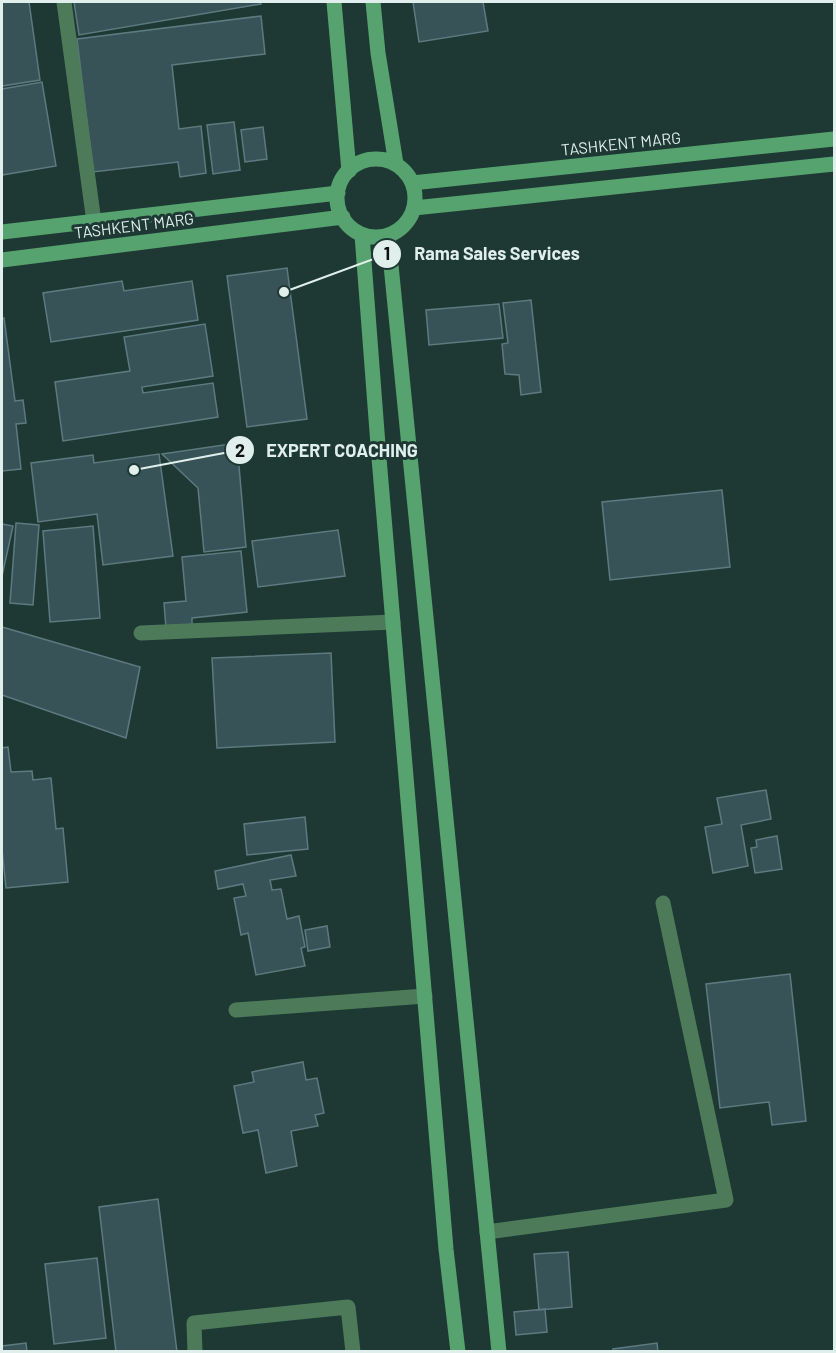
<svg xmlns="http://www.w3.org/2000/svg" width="836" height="1353" viewBox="0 0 836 1353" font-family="Barlow,sans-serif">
<rect width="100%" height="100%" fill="#1e3934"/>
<path fill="#375358" stroke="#5d7a80" stroke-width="1.5" d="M 2,2 L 29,2 L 40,80 L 2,86 Z
M 74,2 L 260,2 L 261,4 L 79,35 Z
M 413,2 L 483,2 L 488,31 L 419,42 Z
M 261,16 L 265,54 L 172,65 L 179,129 L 201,126 L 206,173 L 180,177 L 178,162 L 93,172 L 77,39 Z
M 42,82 L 56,166 L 2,175 L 2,89 Z
M 234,122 L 240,170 L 213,174 L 207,125 Z
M 263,127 L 267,159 L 245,162 L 241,130 Z
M 287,268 L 307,419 L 247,427 L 227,276 Z
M 122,281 L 124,291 L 192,281 L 198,320 L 51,342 L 43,293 Z
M 531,300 L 541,392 L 521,395 L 519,375 L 505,374 L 502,344 L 508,343 L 503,303 Z
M 499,304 L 503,338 L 429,345 L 426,310 Z
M 2,318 L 4,318 L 15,401 L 23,400 L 26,423 L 16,424 L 21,469 L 2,471 Z
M 205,324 L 213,376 L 142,387 L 143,393 L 213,383 L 218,417 L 63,441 L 55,382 L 130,371 L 124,337 Z
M 237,443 L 246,547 L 204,552 L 198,488 L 162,454 Z
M 159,454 L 173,556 L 103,565 L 97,514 L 38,522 L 31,463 L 93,455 L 94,463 Z
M 722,490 L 730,567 L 610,580 L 602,502 Z
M 16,523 L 39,525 L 33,605 L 10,603 Z
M 2,524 L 13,526 L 2,576 Z
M 93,526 L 100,618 L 50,622 L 43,531 Z
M 338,530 L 345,576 L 258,587 L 252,541 Z
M 241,551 L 247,612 L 192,618 L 192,625 L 166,628 L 164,603 L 186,601 L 182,557 Z
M 2,627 L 140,667 L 126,738 L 2,695 Z
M 331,653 L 335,742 L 217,748 L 212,658 Z
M 8,747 L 11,772 L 32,771 L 33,780 L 51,778 L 56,829 L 63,828 L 68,882 L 6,888 L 2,849 L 2,748 Z
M 766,790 L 771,819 L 741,825 L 748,866 L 713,873 L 705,827 L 722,824 L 717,798 Z
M 305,817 L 308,849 L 247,855 L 244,824 Z
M 777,836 L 782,869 L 755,873 L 751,848 L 757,847 L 756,840 Z
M 291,855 L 296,876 L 270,880 L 272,890 L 281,889 L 287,919 L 299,916 L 305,947 L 301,948 L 305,966 L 256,975 L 248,933 L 241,935 L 234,898 L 246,896 L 243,884 L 218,889 L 215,871 Z
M 327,926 L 330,947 L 308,951 L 305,930 Z
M 790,974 L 806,1121 L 772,1125 L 769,1102 L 720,1108 L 706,984 Z
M 303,1062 L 306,1080 L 317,1078 L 324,1113 L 315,1115 L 318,1126 L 291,1131 L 297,1166 L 266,1173 L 258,1130 L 243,1133 L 234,1086 L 254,1082 L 252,1072 Z
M 158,1199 L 177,1352 L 116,1352 L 99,1207 Z
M 568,1252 L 572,1307 L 539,1310 L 534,1254 Z
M 97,1258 L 106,1338 L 54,1344 L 45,1264 Z
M 545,1309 L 547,1332 L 516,1335 L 514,1312 Z
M 26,1343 L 27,1352 L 2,1352 L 2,1346 Z
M 657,1343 L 658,1352 L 613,1352 L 613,1349 Z"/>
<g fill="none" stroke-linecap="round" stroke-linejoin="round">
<path stroke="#4d7b5a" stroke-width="15" d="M 64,2 L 94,222
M 141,633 L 393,622
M 236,1010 L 425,996
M 487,1232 L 726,1200 L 663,903
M 195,1352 L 194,1323 L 348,1307 L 353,1352"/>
<path stroke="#57a36f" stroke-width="15" d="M 334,2 L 349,171
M 373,2 L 378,53 L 396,164
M337 198a39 39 0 1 1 78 0a39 39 0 1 1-78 0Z
M 412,183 L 834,139
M 414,208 L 834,164
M 2,232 L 338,193
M 362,235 L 379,458 L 446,1249 L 458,1352
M 388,235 L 499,1352
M 2,260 L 343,217"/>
</g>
<g text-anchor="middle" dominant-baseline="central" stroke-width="6" stroke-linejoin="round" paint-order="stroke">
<g font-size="16" fill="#e0efec" stroke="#1e3934">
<text transform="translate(621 143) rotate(-6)">TASHKENT MARG</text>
<text transform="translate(134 225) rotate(-7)">TASHKENT MARG</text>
</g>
</g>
<path fill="none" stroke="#e0efec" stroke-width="2" d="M284 292L387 254M134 470L240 450"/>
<g fill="#e0efec" stroke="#1e3934" stroke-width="2">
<circle cx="284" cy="292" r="6"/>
<circle cx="134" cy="470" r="6"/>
<circle cx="387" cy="254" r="15"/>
<circle cx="240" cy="450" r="15"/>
</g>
<g font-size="18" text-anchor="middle" font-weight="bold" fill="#111">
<text x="387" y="260">1</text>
<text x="240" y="457">2</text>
</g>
<g font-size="18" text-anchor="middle" font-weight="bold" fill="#e0efec" stroke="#1e3934" stroke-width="6" stroke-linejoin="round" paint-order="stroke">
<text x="497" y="260">Rama Sales Services</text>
<text x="342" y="457">EXPERT COACHING</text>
</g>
<rect width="836" height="1353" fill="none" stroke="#e0efec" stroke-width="6"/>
</svg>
